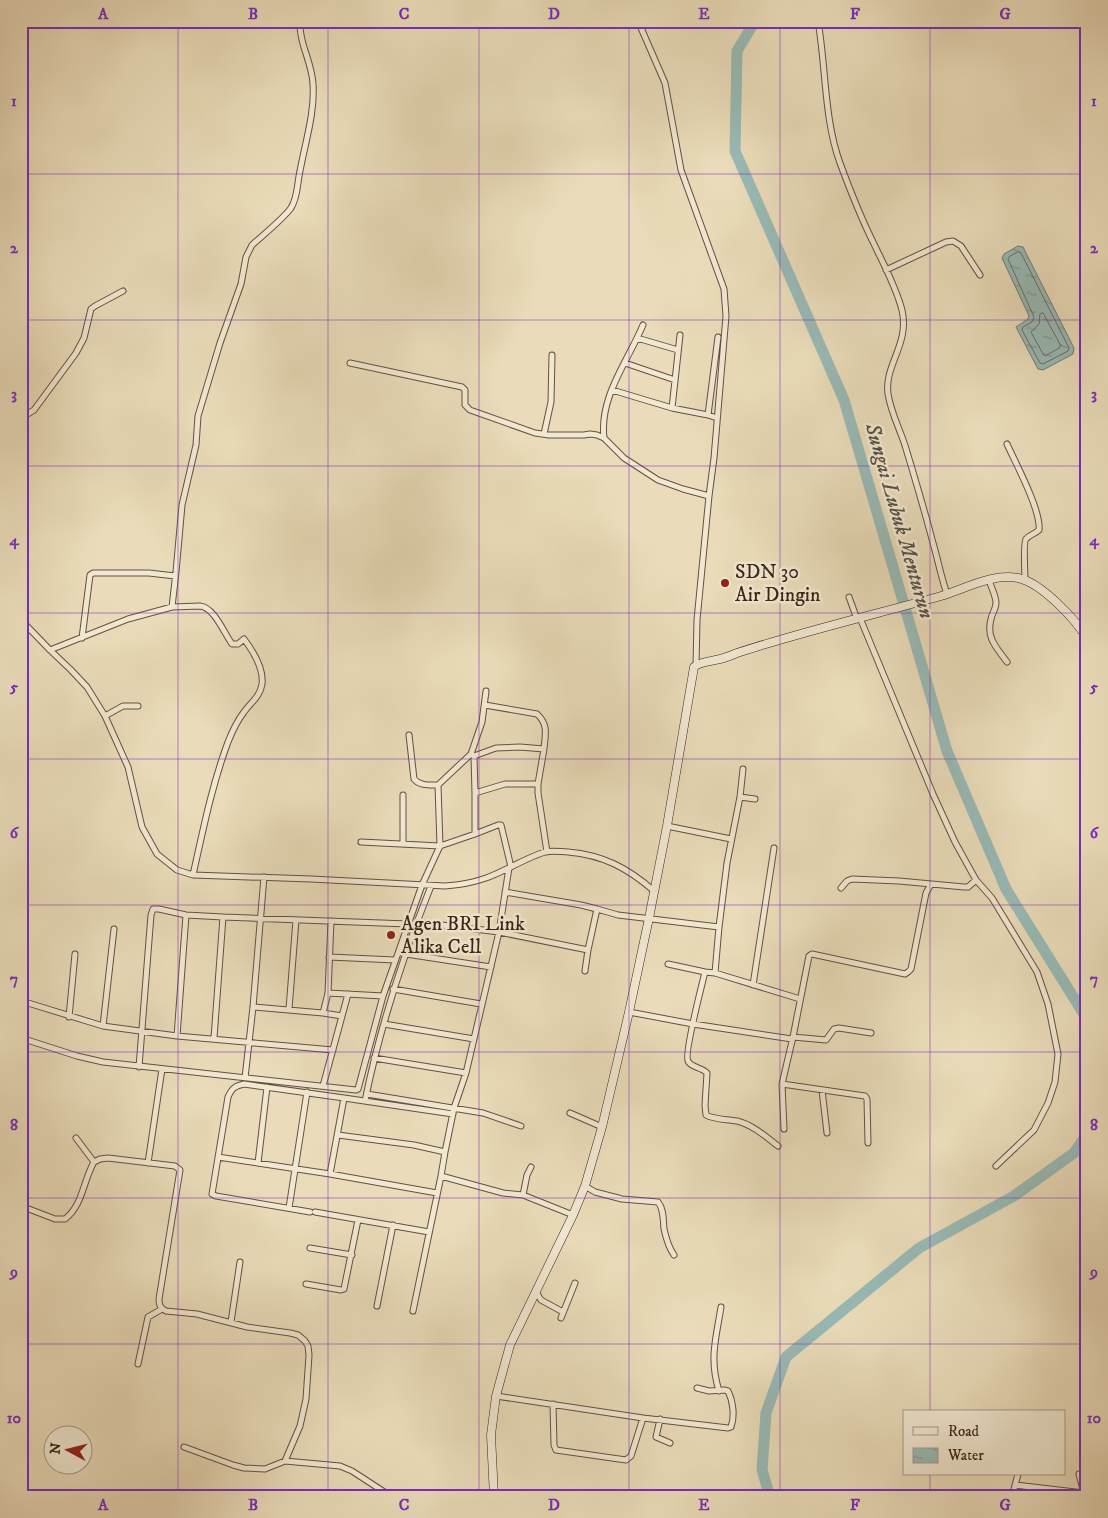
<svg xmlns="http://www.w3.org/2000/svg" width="1108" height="1518" viewBox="0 0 1108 1518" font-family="'IM FELL DW Pica',serif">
<defs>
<pattern id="water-ripples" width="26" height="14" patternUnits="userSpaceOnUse" patternTransform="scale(1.25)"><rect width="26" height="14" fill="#99bab6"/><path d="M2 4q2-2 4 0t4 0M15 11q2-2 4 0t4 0" fill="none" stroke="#7e9793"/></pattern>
</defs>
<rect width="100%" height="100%" fill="#eadcba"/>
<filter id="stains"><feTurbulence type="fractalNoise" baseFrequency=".004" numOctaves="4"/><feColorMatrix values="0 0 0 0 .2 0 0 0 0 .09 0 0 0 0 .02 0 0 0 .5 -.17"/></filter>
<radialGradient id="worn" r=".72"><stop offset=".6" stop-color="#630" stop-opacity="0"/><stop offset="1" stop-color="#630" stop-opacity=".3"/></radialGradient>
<path fill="url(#water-ripples)" stroke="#737d76" d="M 1018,246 L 1023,247 L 1074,348 L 1073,354 L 1043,370 L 1038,369 L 1016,327 L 1028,319 L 1029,316 L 1002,258 L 1004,254 Z"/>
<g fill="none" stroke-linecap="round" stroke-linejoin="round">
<path stroke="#696e66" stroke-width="1" d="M 1018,252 L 1021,253 L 1069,348 L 1068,351 L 1043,364 L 1040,363 L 1022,330 L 1023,327 L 1032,322 L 1034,317 L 1008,259 L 1009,257 Z
M 1043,313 L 1061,346 L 1059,348 L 1045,356 L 1043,354 L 1031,332 L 1039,324 L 1040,314 Z"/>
<path stroke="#99bab6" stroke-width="11" d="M 755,21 L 737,51 L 735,151 L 844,400 L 947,751 L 1006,889 L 1087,1019
M 770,1497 L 762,1470 L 766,1413 L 786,1357 L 919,1248 L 1014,1196 L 1074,1153 L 1087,1134"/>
<defs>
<path id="street" d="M 638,21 L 665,83 L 681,170 L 724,289 L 726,316 L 714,458 L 709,496 L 697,620 L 696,665
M 818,21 C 826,67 824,119 840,163 C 850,190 861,218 874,244 C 884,265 896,287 902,310 C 910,344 884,365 888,394 C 891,414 902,433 907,452 C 916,482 925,512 933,543 C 938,560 941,577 947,594
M 886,270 L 946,242 L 953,241 L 961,246 L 980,275
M 637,338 L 678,350
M 350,363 L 462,387 L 465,390 L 465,405 L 470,410 L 535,433 L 549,435 L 584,435 L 590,434 L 597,435 L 604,438 L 624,458 L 658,480 L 683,489 L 709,496
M 625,363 L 675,380
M 612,390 L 672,408 L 708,415 L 717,418
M 672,408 L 680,335
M 708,415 L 718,337
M 21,418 L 34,410 L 76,353 L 84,338 L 91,309 L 95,306 L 123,291
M 544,434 L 551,402 L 552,355
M 604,438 C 599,397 628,361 643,325
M 1007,444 C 1016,464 1041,510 1039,530 C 1035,534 1029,535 1026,539 C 1023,542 1025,573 1025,579
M 989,580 C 991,587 996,596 996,603 C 996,609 992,613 991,619 C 986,638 996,647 1007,662
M 849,597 L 857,619
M 172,607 L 176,572 L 182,505 L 196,445 L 198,416 L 220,343 L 241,284 L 246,257 L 252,245 C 263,235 283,219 291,208 C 298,197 297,184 300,171 C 305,143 315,113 313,84 C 312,62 299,44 300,21
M 860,618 L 933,794 L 955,842 L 976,880 L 992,898 L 1037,972 L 1048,1004 L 1058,1054 L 1055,1082 L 1048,1103 L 1034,1130 L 996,1166
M 21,620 L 50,650 L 71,670 L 87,687 L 105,716 L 128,767 L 142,827 L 157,854 L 177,870 L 193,875 L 311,879 L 445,886 C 459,885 472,883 486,878 C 506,871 525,858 545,852 C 553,850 561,852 568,852 C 603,855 628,868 654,891
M 82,638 L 90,575 L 93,573 L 149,573 L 175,576
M 50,650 L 128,619 L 172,607 L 200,606 C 214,607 224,633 232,644 L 238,644 L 244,639 C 253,651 264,668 262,684 C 260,697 251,702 244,712 C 237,721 232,732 228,742 C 212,785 203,830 193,875
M 485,705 L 537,714 C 549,725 545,735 544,749
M 105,716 L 123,706 L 138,706
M 409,735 L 414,779 C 420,786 429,785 438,785
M 472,754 L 474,756 L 475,793
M 474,756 L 496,748 L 520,747 L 544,749 L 538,784
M 403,795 L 403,844
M 740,797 L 755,799
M 667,826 L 731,839
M 475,834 L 498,825 L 501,825 L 511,867
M 361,842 L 440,846 L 475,834 L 475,793 L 505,784 L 538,784 L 538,793 L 547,852
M 509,868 L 499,932 L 466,1073 L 454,1108 L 445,1152 L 441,1176 L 503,1193 L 523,1195 L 573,1215
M 841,888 L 847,881 L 852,879 L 899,881 L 964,887 L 968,887 L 976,880
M 597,909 L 618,915 L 719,927 L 715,973 L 705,972 C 702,984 684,1055 688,1061 C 691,1068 702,1067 707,1073 L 705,1105 L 706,1115 C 715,1120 727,1119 737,1121 C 753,1125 765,1136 778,1146
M 417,922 L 499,932 L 588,950 L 597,909 L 581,905 L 505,892
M 719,927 L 727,863 L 740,797 L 743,769
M 406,954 L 491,967
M 329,957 L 395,960
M 668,964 L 705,972
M 585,971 L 588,950
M 715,973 L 800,999
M 753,985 L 774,848
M 393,989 L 481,1004
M 328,993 L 383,996
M 28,1003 L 103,1026 L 177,1036 L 333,1050
M 253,1007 L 323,1013
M 289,1009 L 296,920
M 629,1012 L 693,1024 L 792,1039
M 342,1016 L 348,994
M 69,1017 L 75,954
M 384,1024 L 474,1039
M 103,1026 L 114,929
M 871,1033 L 839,1028 L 834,1029 L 826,1040 L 793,1037 L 809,956 L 812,954 L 905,974 L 908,972 L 911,969 L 926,893 L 931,884
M 177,1036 L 186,915
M 21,1038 L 77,1056 L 103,1062 L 356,1090 L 358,1089 L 383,996 L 422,885 L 440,846 L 438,785 L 471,754 L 482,722 L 486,691
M 214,1038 L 223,917
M 374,1058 L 466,1073
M 139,1067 L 151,915 L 153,909 L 159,909 L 186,915 L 223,917 L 408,924
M 245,1078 L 253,1007 L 264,877
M 782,1084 L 865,1096 L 867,1099 L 868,1143
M 323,1086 L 342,1016 L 323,1013 L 328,993 L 331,921
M 822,1090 L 827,1133
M 367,1094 L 483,1113 L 521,1126
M 365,1101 C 380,1027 403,956 431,886
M 570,1113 L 602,1127
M 784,1129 L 782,1084 L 793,1037
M 338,1135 L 414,1145 L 445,1152
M 76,1138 L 94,1162 L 100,1159 L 108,1158 L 175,1166 L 180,1170 L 159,1299 C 159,1305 160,1308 166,1311 L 197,1314 L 247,1327 L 290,1333 L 298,1335 L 305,1341 L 308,1346 L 309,1355 L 306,1399 L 300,1426 L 285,1461
M 218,1157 L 330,1174 L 437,1193
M 148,1163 L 162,1069
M 258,1163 L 267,1087
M 330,1174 L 344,1098 L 453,1114
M 585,1186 L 595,1192 L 622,1199 L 658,1202 C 664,1209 663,1220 664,1229 C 666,1238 669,1248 674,1255
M 523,1195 L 527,1175 L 531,1167
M 21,1206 L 55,1219 L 65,1219 C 83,1205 83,1181 94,1162
M 289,1208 L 307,1092
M 310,1212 L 216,1196 L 212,1194 L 228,1097 C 232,1088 235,1086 244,1084 L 344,1098
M 315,1212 L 429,1232
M 310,1248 L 352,1255
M 306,1284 L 341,1290 L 344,1289 L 358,1220
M 536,1292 L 541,1300 L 563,1312
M 377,1306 L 393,1225
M 413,1311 L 441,1176
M 561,1318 L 575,1283
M 231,1322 L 240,1262
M 138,1364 L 148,1317 L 162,1309
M 719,1391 C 709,1358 716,1339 721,1307
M 496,1396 L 643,1418 L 631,1456 L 626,1460 L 556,1450 L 554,1445 L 553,1404
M 643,1418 L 728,1428 L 731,1427 C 735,1416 733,1401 728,1391 L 724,1390 L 709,1391 L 697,1388
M 660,1419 L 656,1437 L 670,1443
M 184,1447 L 233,1465 L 244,1468 L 265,1469 L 285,1461 L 340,1466 L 352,1471 L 392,1497
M 1079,1474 L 1085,1497
M 1015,1485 L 1084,1493
M 1012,1497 L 1018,1474"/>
<path id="secondary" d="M 494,1497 L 491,1435 L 496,1396 L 510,1345 L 573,1215 L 585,1186 L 602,1127 L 629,1012 L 649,918 L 667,826 L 694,667 C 700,662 708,662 715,660 C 723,659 730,656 737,653 C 804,631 873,615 941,596 C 965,589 992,573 1018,578 C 1040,582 1076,619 1087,639"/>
</defs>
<use href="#street" stroke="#65503f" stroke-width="7"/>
<use href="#secondary" stroke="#392216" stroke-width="9"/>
<use href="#street" stroke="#f1e8d2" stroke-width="5"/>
<use href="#secondary" stroke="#f1e8d2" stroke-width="8"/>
</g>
<path fill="none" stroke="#7b2cbf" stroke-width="1" stroke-opacity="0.55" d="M 178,21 L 178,1497M 328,21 L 328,1497M 479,21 L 479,1497M 629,21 L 629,1497M 780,21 L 780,1497M 930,21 L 930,1412M 21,174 L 1087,174M 21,320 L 1087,320M 21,466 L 1087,466M 21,613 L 1087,613M 21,759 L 1087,759M 21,905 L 1087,905M 21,1052 L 1087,1052M 21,1198 L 1087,1198M 21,1344 L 1087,1344M 930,1474 L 930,1497"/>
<g fill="#8f2418" stroke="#f1e8d2" stroke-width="2">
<circle cx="725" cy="583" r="5"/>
<circle cx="391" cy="935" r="5"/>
</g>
<g text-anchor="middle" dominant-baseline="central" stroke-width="5" stroke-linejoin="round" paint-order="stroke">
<g font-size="20" fill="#392216" stroke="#f1e8d2" text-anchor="start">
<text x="735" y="572">SDN 30<tspan x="735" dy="23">Air Dingin</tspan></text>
<text x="401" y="924">Agen BRI Link<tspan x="401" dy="23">Alika Cell</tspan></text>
</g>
<g font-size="21" font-style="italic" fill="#565046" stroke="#f1e8d2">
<text transform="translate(899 521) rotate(74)">Sungai Lubuk Menturun</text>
</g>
</g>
<rect width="1108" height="1518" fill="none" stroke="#eadcba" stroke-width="55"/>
<rect x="903" y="1410" width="162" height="65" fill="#f1e8d2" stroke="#a79987"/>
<rect x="913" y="1427" width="25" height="8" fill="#f1e8d2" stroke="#a79987"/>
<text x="948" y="1436" font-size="15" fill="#392216">Road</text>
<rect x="913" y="1448" width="25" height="15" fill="url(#water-ripples)" stroke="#a79987"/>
<text x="948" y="1460" font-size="15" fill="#392216">Water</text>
<g transform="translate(68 1450) rotate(277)"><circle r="24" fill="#f1e8d2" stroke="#a79987"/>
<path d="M0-4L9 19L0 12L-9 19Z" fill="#8f2418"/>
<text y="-8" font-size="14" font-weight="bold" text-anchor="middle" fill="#392216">N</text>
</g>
<rect x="28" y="28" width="1052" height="1462" fill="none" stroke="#7b2cbf" stroke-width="2"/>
<g font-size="16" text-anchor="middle" font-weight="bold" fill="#7b2cbf">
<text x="103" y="19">A</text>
<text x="253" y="19">B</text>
<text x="404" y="19">C</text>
<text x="554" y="19">D</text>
<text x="704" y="19">E</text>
<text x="855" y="19">F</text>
<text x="1005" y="19">G</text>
<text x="14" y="106">1</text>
<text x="1094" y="106">1</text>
<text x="14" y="253">2</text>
<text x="1094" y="253">2</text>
<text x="14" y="399">3</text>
<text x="1094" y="399">3</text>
<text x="14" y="545">4</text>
<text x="1094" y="545">4</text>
<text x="14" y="692">5</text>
<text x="1094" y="692">5</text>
<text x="14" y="838">6</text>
<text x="1094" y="838">6</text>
<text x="14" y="984">7</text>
<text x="1094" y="984">7</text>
<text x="14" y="1130">8</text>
<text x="1094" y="1130">8</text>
<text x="14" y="1277">9</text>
<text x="1094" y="1277">9</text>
<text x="14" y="1423">10</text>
<text x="1094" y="1423">10</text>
<text x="103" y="1510">A</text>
<text x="253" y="1510">B</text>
<text x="404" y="1510">C</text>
<text x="554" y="1510">D</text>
<text x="704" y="1510">E</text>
<text x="855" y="1510">F</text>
<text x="1005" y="1510">G</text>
</g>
<rect width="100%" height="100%" filter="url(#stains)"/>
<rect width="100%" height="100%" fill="url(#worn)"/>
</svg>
